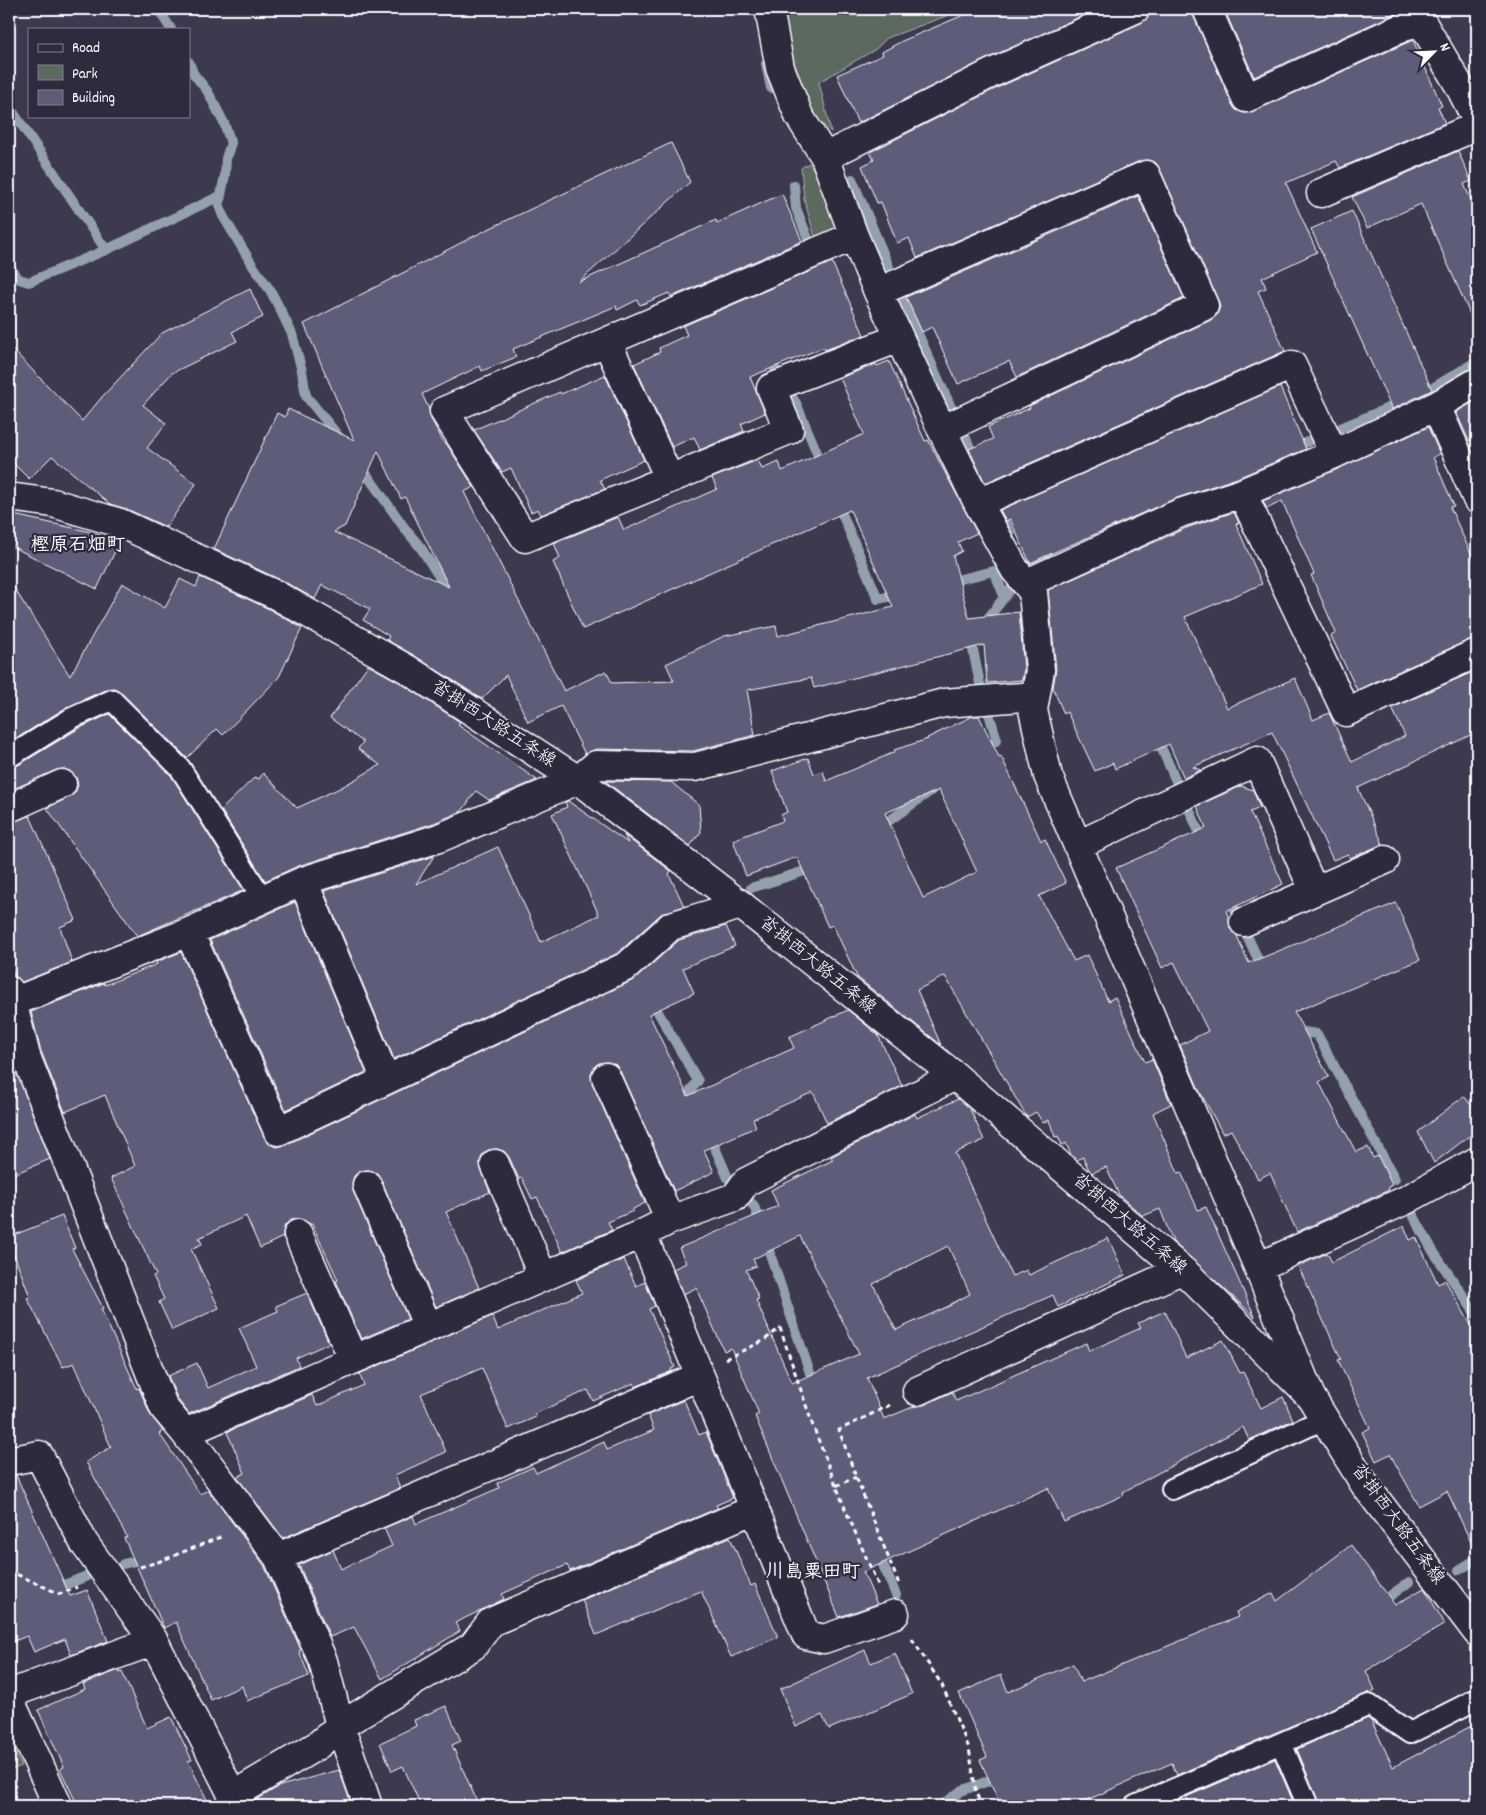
<svg xmlns="http://www.w3.org/2000/svg" width="1486" height="1815" viewBox="0 0 1486 1815" font-family="Dekko,'Klee One',sans-serif">
<rect width="100%" height="100%" fill="#3d394f"/>
<filter id="ink" filterUnits="userSpaceOnUse"><feTurbulence type="fractalNoise" baseFrequency=".02" numOctaves="2"/><feDisplacementMap in="SourceGraphic" scale="10" xChannelSelector="R" yChannelSelector="G"/><feConvolveMatrix kernelMatrix="1 2 1 2 8 2 1 2 1" color-interpolation-filters="sRGB"/></filter>
<g filter="url(#ink)">
<path fill="#5c695f" stroke="#aeb4af" d="M 777,9 L 965,9 L 887,38 L 876,49 L 819,82 L 831,132 L 806,109 Z
M 809,163 L 828,191 L 841,233 L 817,244 L 804,199 L 801,168 Z
M 9,1737 L 21,1766 L 9,1771 Z"/>
<g fill="none" stroke-linecap="round" stroke-linejoin="round">
<path stroke="#93a1ad" stroke-width="10" d="M 158,9 L 171,29
M 189,62 L 193,73 L 208,92 L 224,123 L 231,143 L 226,158 L 225,175 L 219,205 L 223,216 L 253,266 L 270,290 L 280,309 L 292,334 L 302,371 L 306,396 L 343,442
M 766,64 L 771,88
M 9,106 L 106,250
M 852,179 L 891,272
M 794,185 L 796,208 L 824,279
M 9,266 L 19,279 L 29,282 L 106,250 L 220,196
M 902,298 L 954,414
M 769,355 L 779,378 L 796,403 L 823,467
M 1419,394 L 1431,389 L 1477,361
M 964,434 L 976,461
M 1293,448 L 1402,402
M 360,465 L 406,530 L 421,548 L 452,597
M 837,502 L 878,599 L 902,594
M 1151,509 L 1197,490
M 1001,514 L 1010,534
M 948,582 L 994,571 L 1004,596
M 1156,736 L 1177,783
M 981,752 L 997,740 L 980,684 L 971,640 L 1030,564 L 1048,553
M 1189,809 L 1204,843
M 879,828 L 932,790
M 751,888 L 817,867
M 1229,897 L 1263,970
M 651,1000 L 698,1081 L 691,1090 L 698,1107
M 1295,1028 L 1297,1031 L 1317,1034 L 1395,1179
M 709,1134 L 728,1178 L 754,1206 L 815,1388
M 1412,1213 L 1433,1251 L 1477,1316
M 877,1551 L 896,1595
M 123,1564 L 148,1558
M 1459,1570 L 1477,1559
M 53,1582 L 62,1586 L 87,1576
M 1379,1604 L 1409,1582
M 941,1806 L 961,1791 L 1002,1776"/>
</g>
<path fill="#5d5c79" stroke="#fff" fill-rule="evenodd" d="M 978,9 L 1097,9 L 986,59 L 858,123 L 837,75 L 883,55 L 882,52 L 902,41 Z
M 1150,9 L 1192,9 L 1193,15 L 1232,104 L 1236,110 L 1244,113 L 1252,112 L 1413,40 L 1442,106 L 1438,107 L 1445,123 L 1340,168 L 1336,161 L 1286,183 L 1317,252 L 1262,278 L 1266,288 L 1258,291 L 1285,351 L 985,483 L 969,449 L 993,439 L 988,427 L 1030,408 L 1029,406 L 1211,320 L 1217,315 L 1220,307 L 1218,300 L 1160,169 L 1156,163 L 1148,160 L 1140,161 L 917,258 L 909,238 L 897,243 L 881,202 L 877,203 L 862,166 L 874,160 L 870,152 L 999,87 L 1141,23 L 1148,18 Z
M 1224,9 L 1398,9 L 1399,12 L 1254,77 Z
M 671,143 L 690,182 L 579,282 L 716,220 L 717,223 L 782,194 L 802,241 L 671,297 L 669,293 L 640,305 L 637,300 L 617,310 L 616,306 L 513,349 L 516,357 L 482,371 L 480,366 L 422,394 L 429,409 L 431,419 L 444,443 L 446,443 L 474,487 L 464,492 L 564,691 L 606,671 L 612,683 L 674,681 L 666,664 L 724,636 L 776,626 L 778,636 L 893,607 L 850,510 L 583,629 L 553,562 L 560,558 L 554,543 L 618,517 L 624,530 L 717,489 L 712,478 L 758,460 L 762,469 L 779,462 L 782,471 L 864,434 L 840,378 L 876,364 L 877,366 L 889,361 L 925,441 L 928,440 L 977,533 L 958,542 L 962,551 L 953,556 L 969,618 L 1019,612 L 1024,669 L 1022,680 L 987,683 L 984,645 L 814,688 L 811,678 L 747,690 L 755,735 L 693,751 L 596,749 L 585,754 L 561,706 L 528,722 L 506,675 L 482,699 L 415,656 L 387,640 L 389,636 L 363,620 L 370,609 L 322,585 L 315,599 L 283,581 L 214,549 L 277,413 L 285,417 L 288,409 L 354,440 L 304,324 L 482,232 ZM 378,451 L 401,499 L 405,497 L 449,587 L 334,532 L 345,526 Z
M 1458,151 L 1471,181 L 1464,184 L 1477,214 L 1477,330 L 1421,204 L 1367,228 L 1352,197 Z
M 1138,196 L 1184,298 L 1017,377 L 1009,361 L 958,384 L 932,327 L 922,332 L 906,297 Z
M 1352,211 L 1432,390 L 1392,409 L 1311,229 Z
M 832,262 L 864,335 L 825,350 L 824,347 L 750,377 L 765,413 L 741,424 L 744,431 L 700,450 L 694,437 L 672,447 L 634,364 L 660,352 L 659,348 L 687,335 L 683,326 Z
M 250,289 L 263,317 L 232,332 L 237,341 L 172,373 L 143,405 L 166,423 L 147,448 L 196,484 L 166,527 L 127,509 L 110,504 L 52,456 L 29,479 L 9,459 L 9,346 L 82,421 L 102,397 L 162,333 Z
M 605,375 L 644,460 L 600,480 L 605,489 L 541,515 L 538,509 L 531,512 L 511,468 L 502,472 L 474,430 L 560,392 L 561,394 Z
M 1280,387 L 1306,449 L 1237,478 L 1174,499 L 1030,563 L 1010,519 L 1006,521 L 1000,510 Z
M 1477,400 L 1477,437 L 1469,441 L 1456,412 Z
M 1428,427 L 1440,454 L 1433,457 L 1454,506 L 1450,507 L 1477,567 L 1477,638 L 1471,639 L 1357,690 L 1331,636 L 1336,633 L 1311,575 L 1314,574 L 1282,501 L 1267,509 L 1263,501 L 1340,468 Z
M 1234,512 L 1239,523 L 1236,524 L 1262,584 L 1185,617 L 1227,708 L 1295,678 L 1313,720 L 1329,713 L 1352,762 L 1405,736 L 1392,708 L 1477,670 L 1477,732 L 1358,788 L 1383,844 L 1350,858 L 1348,854 L 1333,860 L 1272,732 L 1193,767 L 1201,770 L 1184,778 L 1169,744 L 1115,769 L 1113,763 L 1095,771 L 1067,712 L 1064,714 L 1053,688 L 1056,669 L 1048,590 L 1186,528 Z
M 9,514 L 87,531 L 120,541 L 97,589 L 9,545 Z
M 200,577 L 269,609 L 302,628 L 279,677 L 223,735 L 217,729 L 187,758 L 120,692 L 114,688 L 107,689 L 67,707 L 9,743 L 9,580 L 70,676 L 122,583 L 165,608 L 180,579 L 196,587 Z
M 368,665 L 399,682 L 460,722 L 458,725 L 537,780 L 489,800 L 476,791 L 462,811 L 434,823 L 298,866 L 265,881 L 221,810 L 255,777 L 259,779 L 263,773 L 297,808 L 340,788 L 380,765 L 358,749 L 363,742 L 330,718 Z
M 109,714 L 171,775 L 244,890 L 137,936 L 47,808 L 68,798 L 75,793 L 78,785 L 76,777 L 71,772 L 64,769 L 56,770 L 9,791 L 9,769 L 15,767 L 78,729 Z
M 973,716 L 979,716 L 999,757 L 1001,756 L 1041,841 L 1045,839 L 1066,883 L 1039,896 L 1074,961 L 1087,955 L 1108,1001 L 1115,997 L 1145,1062 L 1152,1059 L 1171,1104 L 1153,1113 L 1178,1173 L 1181,1172 L 1198,1210 L 1206,1207 L 1255,1317 L 1173,1242 L 1160,1209 L 1143,1216 L 1119,1195 L 1106,1167 L 1092,1173 L 1089,1170 L 1083,1157 L 1077,1160 L 1071,1155 L 1066,1143 L 1062,1145 L 1058,1136 L 1055,1137 L 1049,1120 L 1043,1123 L 1036,1112 L 1027,1117 L 1026,1116 L 945,976 L 917,990 L 941,1045 L 857,977 L 833,925 L 828,927 L 797,857 L 746,876 L 733,840 L 783,821 L 781,815 L 787,812 L 772,771 L 808,758 L 814,774 L 823,771 L 826,781 L 895,752 L 894,750 L 928,739 L 927,738 ZM 939,790 L 977,872 L 923,898 L 885,813 Z
M 605,781 L 671,782 L 699,805 L 701,832 L 690,846 Z
M 1241,786 L 1253,790 L 1260,808 L 1250,812 L 1283,884 L 1226,911 L 1229,918 L 1230,929 L 1237,936 L 1249,963 L 1396,903 L 1420,960 L 1294,1012 L 1329,1077 L 1319,1082 L 1356,1152 L 1368,1147 L 1373,1158 L 1378,1156 L 1392,1185 L 1388,1187 L 1389,1190 L 1297,1232 L 1270,1173 L 1258,1179 L 1231,1130 L 1223,1134 L 1200,1092 L 1180,1045 L 1208,1031 L 1174,962 L 1162,968 L 1116,868 L 1206,828 L 1197,806 Z
M 568,801 L 628,843 L 624,835 L 671,871 L 669,874 L 684,906 L 661,914 L 618,953 L 394,1059 L 324,891 L 434,856 L 416,884 L 498,847 L 541,942 L 599,915 L 552,814 L 567,807 L 565,802 Z
M 30,816 L 76,920 L 60,927 L 72,962 L 22,982 L 15,976 L 9,961 L 9,823 Z
M 295,902 L 366,1072 L 286,1110 L 210,940 Z
M 726,926 L 735,946 L 683,968 L 694,993 L 649,1014 L 688,1096 L 794,1048 L 789,1037 L 848,1010 L 878,1035 L 902,1086 L 827,1123 L 813,1092 L 753,1119 L 756,1127 L 704,1150 L 714,1172 L 674,1191 L 620,1071 L 616,1065 L 608,1062 L 599,1063 L 594,1067 L 591,1075 L 592,1083 L 645,1203 L 633,1209 L 633,1211 L 608,1222 L 612,1230 L 562,1252 L 537,1197 L 532,1199 L 522,1178 L 519,1179 L 509,1157 L 504,1151 L 497,1149 L 488,1150 L 482,1155 L 480,1163 L 481,1170 L 490,1192 L 446,1212 L 479,1288 L 436,1307 L 381,1179 L 377,1173 L 369,1170 L 360,1171 L 354,1176 L 352,1183 L 353,1191 L 408,1319 L 361,1339 L 336,1281 L 338,1280 L 312,1224 L 310,1224 L 300,1219 L 291,1220 L 285,1225 L 283,1232 L 283,1237 L 260,1248 L 246,1216 L 199,1238 L 202,1244 L 191,1249 L 219,1308 L 172,1330 L 159,1302 L 164,1299 L 153,1276 L 156,1275 L 111,1178 L 135,1166 L 105,1095 L 65,1112 L 41,1051 L 31,1012 L 104,983 L 105,985 L 157,964 L 156,962 L 181,952 L 264,1137 L 269,1144 L 277,1147 L 285,1145 L 634,980 L 679,940 Z
M 9,1052 L 50,1159 L 9,1176 Z
M 1464,1096 L 1477,1113 L 1477,1130 L 1434,1163 L 1418,1132 Z
M 958,1099 L 970,1109 L 984,1140 L 955,1153 L 1012,1276 L 1027,1270 L 1029,1275 L 1108,1238 L 1125,1275 L 1058,1307 L 1053,1295 L 867,1378 L 884,1419 L 915,1406 L 924,1405 L 952,1392 L 956,1401 L 1086,1343 L 1089,1351 L 1141,1328 L 1138,1323 L 1165,1311 L 1186,1358 L 1223,1340 L 1240,1373 L 1243,1372 L 1261,1408 L 1283,1397 L 1293,1420 L 1249,1440 L 1243,1427 L 1123,1492 L 1124,1495 L 1064,1522 L 1048,1488 L 863,1572 L 877,1604 L 839,1617 L 755,1416 L 759,1414 L 731,1348 L 724,1351 L 696,1288 L 683,1294 L 673,1269 L 686,1263 L 679,1248 L 778,1206 L 771,1190 L 833,1160 L 831,1157 L 840,1152 L 915,1114 L 917,1118 ZM 800,1236 L 859,1354 L 792,1383 L 756,1300 L 759,1299 L 746,1270 L 756,1266 L 753,1259 ZM 948,1246 L 970,1294 L 951,1304 L 951,1305 L 896,1330 L 873,1284 Z
M 62,1216 L 75,1248 L 72,1249 L 103,1308 L 101,1309 L 137,1389 L 139,1388 L 150,1414 L 163,1431 L 159,1433 L 200,1494 L 208,1490 L 264,1565 L 301,1650 L 299,1651 L 309,1676 L 247,1701 L 242,1686 L 211,1700 L 176,1622 L 164,1628 L 124,1538 L 127,1537 L 86,1462 L 111,1447 L 74,1363 L 63,1367 L 27,1298 L 30,1297 L 9,1241 L 9,1237 Z
M 1404,1226 L 1410,1240 L 1416,1237 L 1438,1284 L 1445,1280 L 1477,1335 L 1477,1555 L 1447,1491 L 1419,1506 L 1390,1454 L 1376,1461 L 1362,1432 L 1370,1428 L 1338,1360 L 1341,1359 L 1298,1266 L 1327,1253 L 1332,1262 Z
M 624,1259 L 636,1286 L 645,1282 L 655,1306 L 649,1309 L 675,1367 L 671,1369 L 672,1371 L 635,1387 L 634,1383 L 593,1401 L 588,1390 L 534,1414 L 536,1417 L 508,1429 L 482,1368 L 421,1394 L 446,1452 L 395,1475 L 400,1488 L 283,1538 L 237,1477 L 245,1473 L 227,1432 L 312,1395 L 317,1406 L 364,1385 L 359,1374 L 492,1316 L 498,1330 L 582,1293 L 576,1280 Z
M 307,1293 L 329,1343 L 296,1358 L 299,1366 L 189,1414 L 178,1400 L 168,1376 L 197,1363 L 208,1388 L 256,1366 L 239,1328 L 278,1311 L 276,1306 Z
M 684,1400 L 699,1435 L 706,1432 L 733,1498 L 716,1505 L 718,1508 L 570,1571 L 567,1565 L 502,1594 L 504,1599 L 455,1623 L 460,1631 L 382,1679 L 354,1627 L 330,1637 L 299,1565 L 333,1550 L 341,1569 L 392,1546 L 384,1528 L 413,1516 L 416,1524 L 499,1488 L 497,1483 L 533,1467 L 536,1473 L 604,1442 L 607,1450 L 654,1430 L 648,1415 Z
M 16,1475 L 70,1596 L 87,1590 L 108,1641 L 71,1655 L 65,1639 L 34,1652 L 27,1636 L 9,1643 L 9,1476 Z
M 730,1537 L 751,1586 L 755,1584 L 778,1637 L 731,1657 L 701,1591 L 596,1635 L 582,1600 Z
M 1351,1545 L 1395,1605 L 1424,1588 L 1445,1624 L 1366,1671 L 1375,1690 L 1177,1775 L 1172,1763 L 1073,1806 L 1001,1806 L 980,1760 L 987,1757 L 959,1693 L 1001,1675 L 1008,1692 L 1073,1664 L 1081,1682 L 1238,1617 L 1236,1612 L 1273,1593 L 1277,1601 Z
M 865,1650 L 871,1663 L 895,1653 L 912,1694 L 829,1729 L 822,1715 L 796,1727 L 780,1689 Z
M 119,1670 L 120,1673 L 122,1672 L 147,1728 L 171,1717 L 192,1760 L 188,1761 L 210,1806 L 78,1806 L 60,1769 L 64,1767 L 38,1710 L 85,1689 L 83,1684 Z
M 446,1706 L 461,1741 L 452,1745 L 479,1806 L 421,1806 L 403,1766 L 392,1771 L 380,1743 L 416,1726 L 414,1720 Z
M 1368,1718 L 1372,1722 L 1393,1767 L 1477,1723 L 1477,1806 L 1320,1806 L 1297,1749 Z
M 1275,1759 L 1295,1806 L 1191,1806 L 1186,1797 Z
M 339,1770 L 352,1806 L 254,1806 L 253,1802 L 280,1786 Z"/>
<g fill="none" stroke-linecap="round" stroke-linejoin="round">
<defs>
<path id="lane" d="M 9,757 L 72,718 L 112,700 L 180,768 L 263,899
M 1172,1489 L 1324,1419
M 1281,1743 L 1308,1806
M 1135,1806 L 1369,1705 L 1410,1733 L 1477,1699"/>
<path id="street" d="M 769,9 L 780,68 L 799,116 L 825,157 L 854,236 L 878,292 L 942,430 L 978,503 L 1015,570 L 1033,592 L 1040,670 L 1033,710 L 1048,776 L 1258,1267 L 1311,1397
M 1207,9 L 1246,98 L 1419,20
M 1414,9 L 1459,85 L 1477,121
M 825,157 L 992,73 L 1135,9
M 1321,193 L 1477,126
M 854,236 L 444,411 L 525,538 L 789,430 L 771,388 L 899,338
M 878,292 L 1146,175 L 1204,306 L 942,430
M 607,342 L 669,478
M 1436,406 L 1477,499
M 1242,493 L 1346,712 L 1477,653
M 978,503 L 1292,365 L 1334,454
M 1027,583 L 1180,513 L 1242,493 L 1334,454 L 1436,406 L 1477,382
M 9,808 L 62,784
M 1078,845 L 1257,761 L 1314,891
M 303,881 L 386,1080
M 1244,922 L 1385,860
M 189,932 L 278,1131 L 627,966 L 671,926 L 741,905
M 9,990 L 26,1056 L 164,1408 L 185,1433 L 278,1557 L 323,1661 L 340,1726 L 368,1806
M 13,1002 L 189,932 L 303,881 L 439,838 L 578,780 L 596,765 L 695,767 L 944,703 L 1035,696
M 606,1077 L 670,1220
M 495,1164 L 543,1277
M 367,1185 L 428,1327
M 298,1234 L 353,1359
M 642,1234 L 806,1635 L 824,1639 L 895,1614
M 1258,1267 L 1406,1200 L 1477,1161
M 917,1391 L 1181,1270
M 185,1433 L 642,1234 L 670,1220 L 735,1197 L 746,1182 L 955,1076
M 9,1461 L 39,1455 L 84,1543 L 154,1641 L 238,1806
M 278,1557 L 700,1376
M 9,1694 L 154,1641
M 9,1698 L 58,1806
M 232,1796 L 318,1745 L 340,1726 L 473,1646 L 491,1622 L 755,1509"/>
<path id="secondary" d="M 9,497 L 53,503 L 120,523 L 276,595 L 407,669 L 578,780 L 741,905 L 955,1076 L 1190,1277 L 1311,1397 L 1365,1485 L 1477,1632"/>
</defs>
<use href="#lane" stroke="#fff" stroke-width="24"/>
<use href="#street" stroke="#fff" stroke-width="31"/>
<use href="#secondary" stroke="#fff" stroke-width="31"/>
<path stroke="#fff" stroke-width="3" stroke-dasharray="5 4" stroke-linecap="butt" d="M 725,1359 L 763,1341 L 780,1328 L 813,1426 L 846,1511 L 879,1587
M 890,1405 L 839,1430 L 856,1477 L 899,1584
M 836,1486 L 856,1477
M 140,1567 L 158,1562 L 223,1536
M 9,1576 L 14,1573 L 60,1594 L 77,1587
M 912,1639 L 942,1685 L 969,1748 L 976,1793 L 982,1806"/>
<use href="#lane" stroke="#2f2a3d" stroke-width="20"/>
<use href="#street" stroke="#2f2a3d" stroke-width="28"/>
<use href="#secondary" stroke="#2f2a3d" stroke-width="28"/>
</g>
</g>
<g text-anchor="middle" dominant-baseline="central" stroke-width="4.5" stroke-linejoin="round" paint-order="stroke">
<g font-size="18" fill="#fff" stroke="#2f2a3d">
<text transform="translate(493 725) rotate(33)">沓掛西大路五条線</text>
<text transform="translate(817 966) rotate(39)">沓掛西大路五条線</text>
<text transform="translate(1129 1225) rotate(41)">沓掛西大路五条線</text>
<text transform="translate(1397 1525) rotate(54)">沓掛西大路五条線</text>
</g>
<g font-size="19" font-weight="bold" fill="#fff" stroke="#2f2a3d">
<text x="78" y="546">樫原石畑町</text>
<text x="813" y="1573">川島粟田町</text>
</g>
</g>
<rect width="1486" height="1815" fill="none" stroke="#2f2a3d" stroke-width="30"/>
<rect x="15" y="15" width="1456" height="1785" fill="none" stroke="#fff" stroke-width="2" filter="url(#ink)"/>
<rect x="28" y="28" width="162" height="90" fill="#2f2a3d" stroke="#827f8b"/>
<rect x="38" y="44" width="25" height="8" fill="#2f2a3d" stroke="#827f8b"/>
<text x="72" y="52" font-size="15" fill="#ffffff">Road</text>
<rect x="38" y="65" width="25" height="15" fill="#5c695f" stroke="#827f8b"/>
<text x="72" y="78" font-size="15" fill="#ffffff">Park</text>
<rect x="38" y="90" width="25" height="15" fill="#5d5c79" stroke="#827f8b"/>
<text x="72" y="102" font-size="15" fill="#ffffff">Building</text>
<g transform="translate(1434 52) rotate(66)" stroke="#2f2a3d" stroke-width="4" paint-order="stroke">
<path d="M0-4L9 19L0 12L-9 19Z" fill="#ffffff"/>
<text y="-8" font-size="14" font-weight="bold" text-anchor="middle" fill="#ffffff">N</text>
</g>
</svg>
